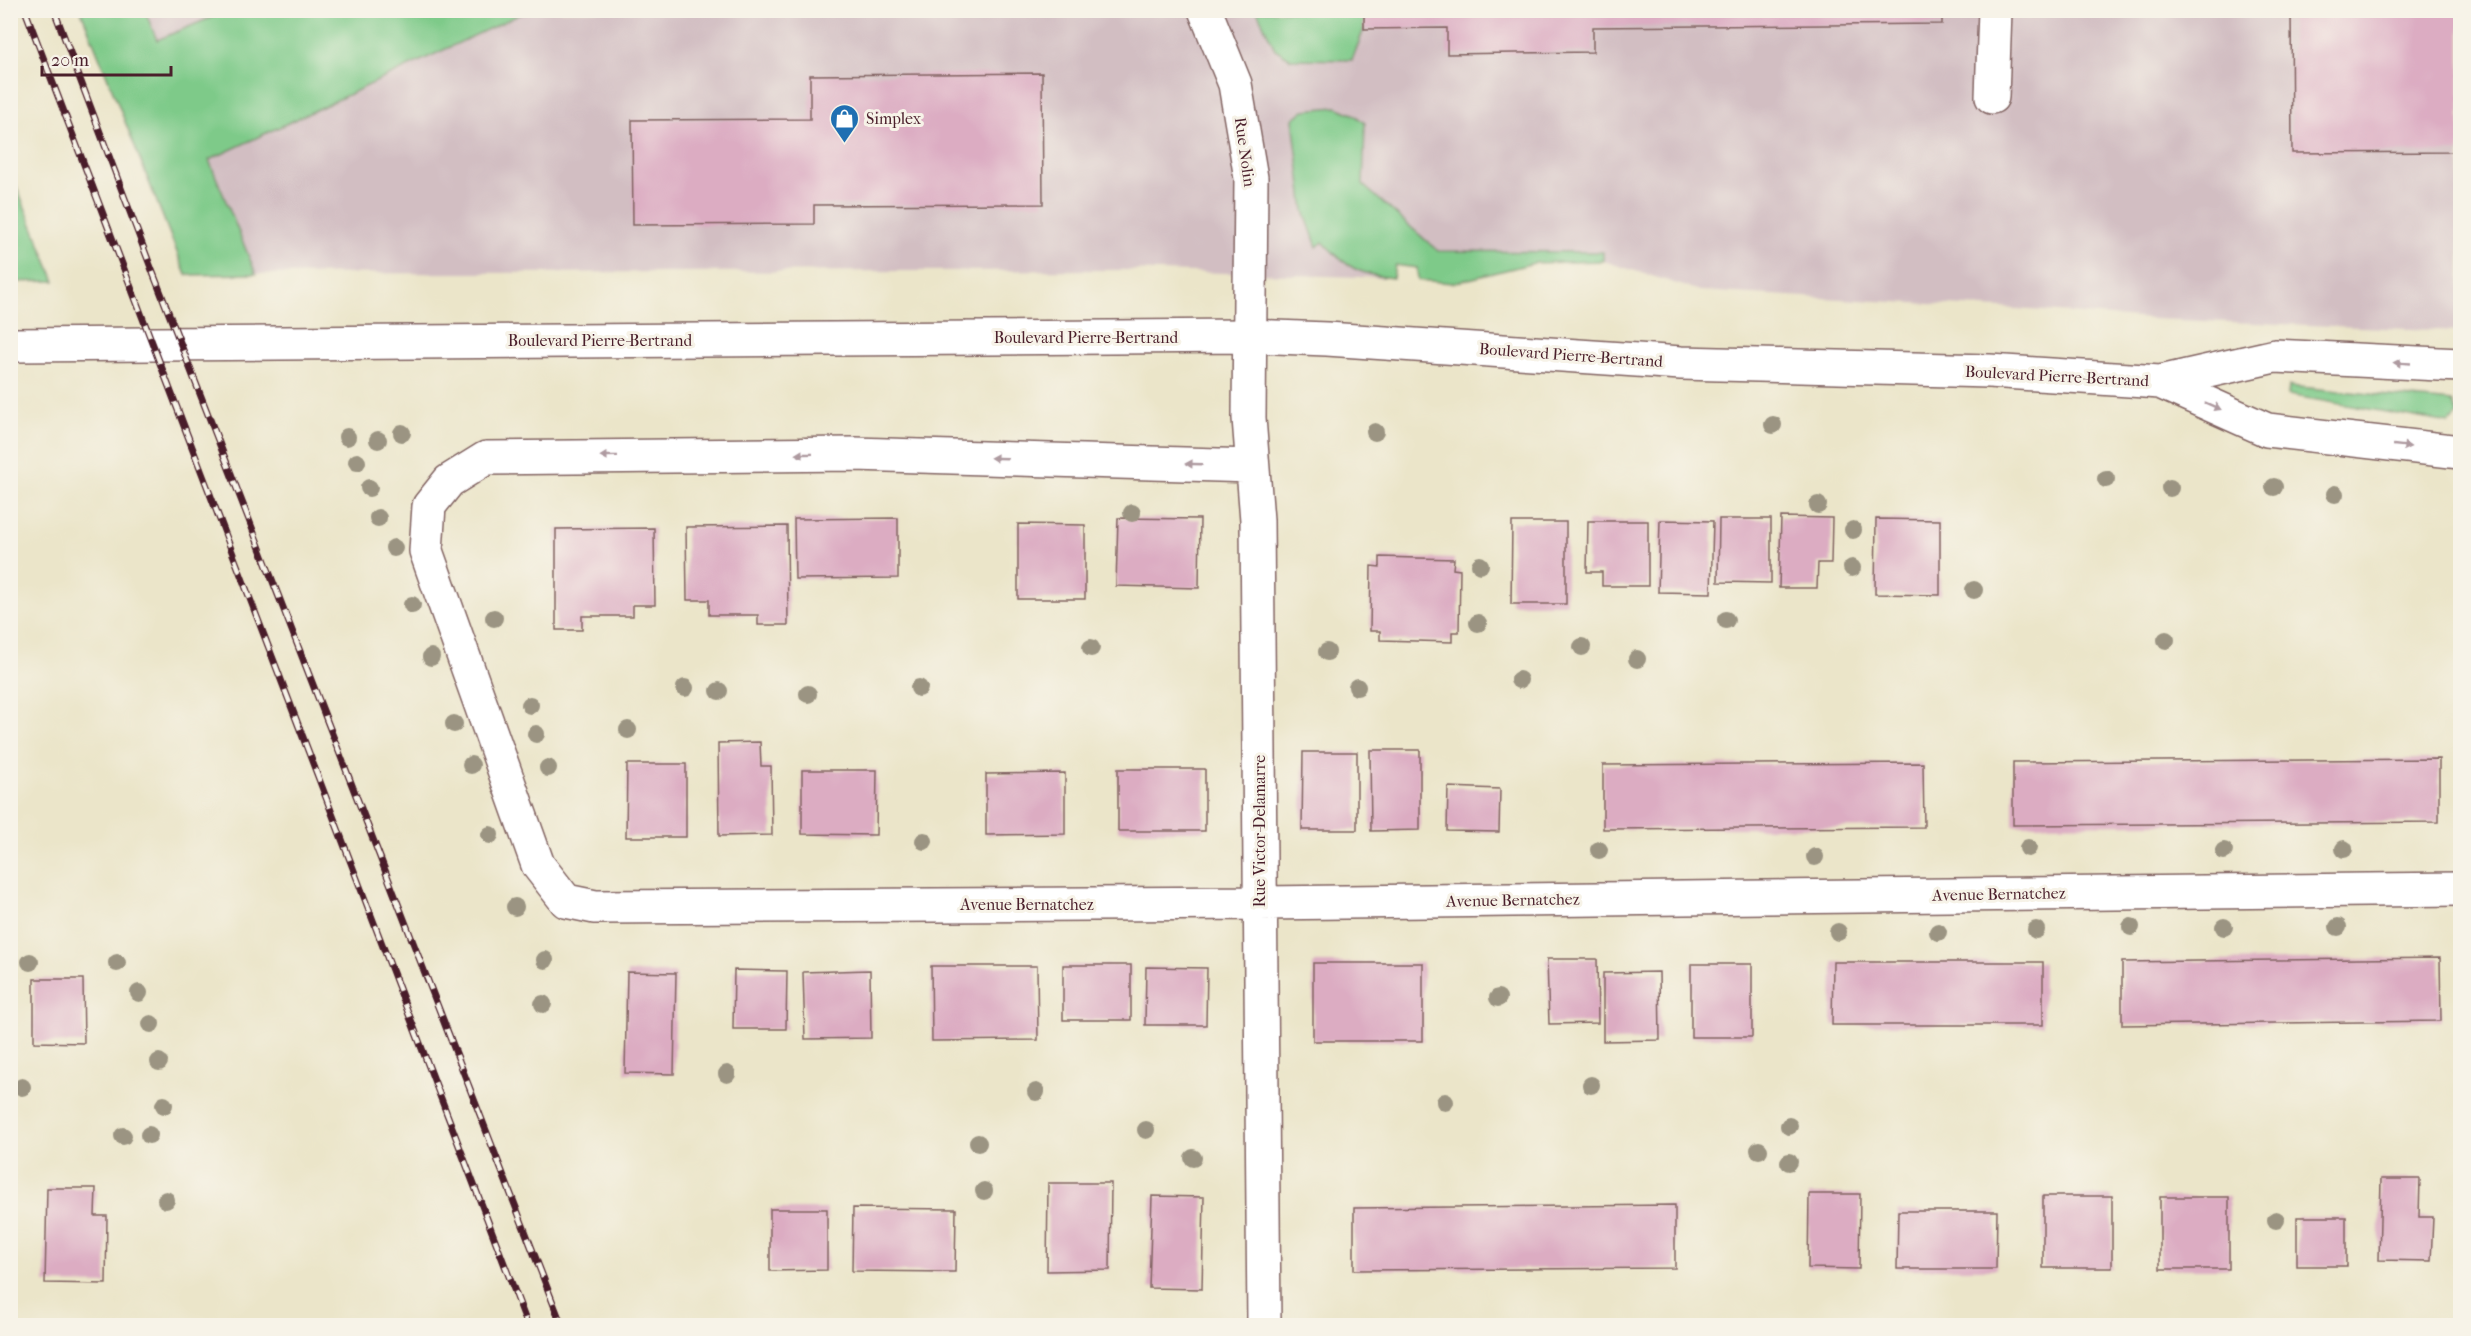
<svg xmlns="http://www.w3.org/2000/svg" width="2471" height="1336" viewBox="0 0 2471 1336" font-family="'IM FELL French Canon',serif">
<rect width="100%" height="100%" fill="#f7f3e8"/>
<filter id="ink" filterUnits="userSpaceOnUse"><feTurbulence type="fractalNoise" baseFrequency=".0167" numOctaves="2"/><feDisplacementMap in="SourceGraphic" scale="12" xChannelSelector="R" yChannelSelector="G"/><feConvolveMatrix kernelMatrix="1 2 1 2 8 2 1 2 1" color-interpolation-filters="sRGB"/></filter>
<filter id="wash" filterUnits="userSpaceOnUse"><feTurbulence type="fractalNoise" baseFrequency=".008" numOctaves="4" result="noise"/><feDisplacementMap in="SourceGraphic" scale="24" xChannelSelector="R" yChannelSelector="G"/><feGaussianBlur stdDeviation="1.35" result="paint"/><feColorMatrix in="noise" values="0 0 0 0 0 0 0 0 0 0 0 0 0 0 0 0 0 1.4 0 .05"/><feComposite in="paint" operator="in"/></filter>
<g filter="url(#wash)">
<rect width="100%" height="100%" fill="#ebe5c9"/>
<path fill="#d2bec2" d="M 145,11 L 227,11 L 156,41 Z
M 527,11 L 2460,11 L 2460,331 L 2151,319 L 2017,309 L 1700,291 L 1603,261 L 1534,263 L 1453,283 L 1418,280 L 1417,268 L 1395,265 L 1393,278 L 1125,270 L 256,274 L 208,160 Z"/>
<path fill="#7eca89" stroke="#64745a" stroke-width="1.5" d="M 81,11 L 145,11 L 157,40 L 227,11 L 527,11 L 209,160 L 256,274 L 186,275 Z
M 1257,11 L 1364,11 L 1364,29 L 1352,60 L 1291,59 L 1275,49 Z
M 1336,107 L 1353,114 L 1365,123 L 1363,185 L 1438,251 L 1603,252 L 1603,261 L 1534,263 L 1453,283 L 1418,280 L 1417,268 L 1395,265 L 1393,278 C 1359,275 1346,267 1323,242 L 1317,247 L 1304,211 L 1293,119 L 1304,110 Z
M 10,173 L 11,173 L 55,281 L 11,282 Z
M 2289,386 L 2452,402 L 2458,414 L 2449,423 L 2288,395 Z"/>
<g id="blocks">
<path fill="#dcacc2" d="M 1364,10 L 1942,10 L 1942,24 L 1593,27 L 1593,52 L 1447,54 L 1447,28 L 1364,29 Z
M 2291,10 L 2460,10 L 2460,152 L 2292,153 Z
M 1042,73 L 1043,204 L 814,205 L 814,224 L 633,225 L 632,120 L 810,119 L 810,75 Z
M 1781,517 L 1832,518 L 1831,563 L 1818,563 L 1817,588 L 1779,588 Z
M 898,518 L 898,578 L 795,579 L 794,519 Z
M 1118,518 L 1200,519 L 1199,588 L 1116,586 Z
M 1719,519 L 1771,519 L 1771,583 L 1718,582 Z
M 1876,519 L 1940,520 L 1940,595 L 1875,594 Z
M 1660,520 L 1713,521 L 1711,593 L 1658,592 Z
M 1588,521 L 1648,521 L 1648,586 L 1602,586 L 1602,572 L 1587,572 Z
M 1512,522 L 1566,522 L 1566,604 L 1511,604 Z
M 1018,524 L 1085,525 L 1085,599 L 1018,599 Z
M 787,526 L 788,625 L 758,625 L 758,615 L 709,615 L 709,600 L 687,600 L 686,527 Z
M 654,528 L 655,605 L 633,605 L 633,616 L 582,616 L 582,630 L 556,630 L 556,529 Z
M 1380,557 L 1454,559 L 1453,569 L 1460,570 L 1459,632 L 1452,632 L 1452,642 L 1380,640 L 1380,631 L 1370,631 L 1371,566 L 1380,567 Z
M 760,742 L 761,766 L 771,766 L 772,835 L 719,836 L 718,743 Z
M 1370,750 L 1420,750 L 1420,830 L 1371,831 Z
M 1303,752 L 1357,752 L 1357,830 L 1302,830 Z
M 2439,759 L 2439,822 L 2013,825 L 2013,762 Z
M 1923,763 L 1924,827 L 1603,829 L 1603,765 Z
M 627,764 L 686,764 L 686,837 L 626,837 Z
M 1118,769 L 1205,769 L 1205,831 L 1118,831 Z
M 802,770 L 877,770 L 876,835 L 802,834 Z
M 1065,773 L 1065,834 L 986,835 L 986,774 Z
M 1448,787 L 1500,789 L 1499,832 L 1447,831 Z
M 2440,958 L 2441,1021 L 2122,1025 L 2122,962 Z
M 1547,959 L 1597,959 L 1598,1023 L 1549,1024 Z
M 1833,962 L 2043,962 L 2043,1025 L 1832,1025 Z
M 1313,963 L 1423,963 L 1423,1041 L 1313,1041 Z
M 1691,964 L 1752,964 L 1752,1037 L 1691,1037 Z
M 1063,965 L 1131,965 L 1131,1020 L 1063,1020 Z
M 931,966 L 1037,966 L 1038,1040 L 932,1041 Z
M 1146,967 L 1207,968 L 1206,1025 L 1145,1025 Z
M 734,970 L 787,971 L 786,1029 L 733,1029 Z
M 870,970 L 871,1038 L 805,1039 L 803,972 Z
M 627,972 L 676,973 L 674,1074 L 625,1073 Z
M 1659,972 L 1660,1040 L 1603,1041 L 1603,973 Z
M 34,979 L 83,979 L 84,1043 L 34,1042 Z
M 2381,1179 L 2420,1179 L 2419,1217 L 2433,1217 L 2431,1261 L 2379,1260 Z
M 1048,1183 L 1111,1183 L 1110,1270 L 1047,1271 Z
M 47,1188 L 96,1188 L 95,1216 L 107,1216 L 106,1284 L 45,1283 Z
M 1809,1194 L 1860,1194 L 1859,1269 L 1808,1268 Z
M 1152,1196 L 1204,1197 L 1202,1289 L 1149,1288 Z
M 2043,1196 L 2112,1196 L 2112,1268 L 2043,1268 Z
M 2160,1197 L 2229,1197 L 2229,1269 L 2160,1269 Z
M 1675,1205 L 1675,1268 L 1354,1270 L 1354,1208 Z
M 853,1208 L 956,1209 L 955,1272 L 852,1271 Z
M 770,1209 L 827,1209 L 827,1270 L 770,1271 Z
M 1898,1211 L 1997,1211 L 1996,1269 L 1897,1269 Z
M 2297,1217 L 2346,1217 L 2346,1266 L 2297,1266 Z"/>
</g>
</g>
<g filter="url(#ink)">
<use href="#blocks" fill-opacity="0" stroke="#826462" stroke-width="1.5"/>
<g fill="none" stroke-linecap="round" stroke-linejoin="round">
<defs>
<path id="minor" d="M 1205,10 L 1235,84 L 1251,178 L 1249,418 L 1257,520 L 1264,1326
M 1992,97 L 1995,10
M 1252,466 L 855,454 L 486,458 L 449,481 L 429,506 L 426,551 L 538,865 L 566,901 L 595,907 L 1260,903 L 2460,889"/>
<path id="major" d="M 10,345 L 1249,336 L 1327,339 L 1681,363 L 1989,371 L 2160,382 L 2275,356 L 2460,365
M 2160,382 L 2267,430 L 2460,452"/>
</defs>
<use href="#minor" stroke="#826462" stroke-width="36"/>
<use href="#major" stroke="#826462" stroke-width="36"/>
<use href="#minor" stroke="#fff" stroke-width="33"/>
<use href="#major" stroke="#fff" stroke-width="33"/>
<defs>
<path id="rail" d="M 25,10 L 528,1326
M 54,10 L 150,265 L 562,1326"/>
</defs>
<use href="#rail" stroke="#4a1f2b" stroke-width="7"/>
<use href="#rail" stroke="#f7f3e8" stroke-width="4.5" stroke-dasharray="14" stroke-linecap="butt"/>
</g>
<g fill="#9b9482">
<circle cx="1773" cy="425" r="9"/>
<circle cx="1375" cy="432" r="9"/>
<circle cx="402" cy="433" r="9"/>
<circle cx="347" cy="437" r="9"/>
<circle cx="378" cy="440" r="9"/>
<circle cx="357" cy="462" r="9"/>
<circle cx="2106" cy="479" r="9"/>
<circle cx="2274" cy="487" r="9"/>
<circle cx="369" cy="488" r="9"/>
<circle cx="2170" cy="488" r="9"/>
<circle cx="2335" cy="494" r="9"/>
<circle cx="1818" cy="505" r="9"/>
<circle cx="1132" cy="513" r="9"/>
<circle cx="378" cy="518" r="9"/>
<circle cx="1853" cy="530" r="9"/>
<circle cx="394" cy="548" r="9"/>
<circle cx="1480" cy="565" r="9"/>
<circle cx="1852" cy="568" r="9"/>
<circle cx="1974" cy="590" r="9"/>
<circle cx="412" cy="605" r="9"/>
<circle cx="494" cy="618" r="9"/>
<circle cx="1726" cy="620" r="9"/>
<circle cx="1478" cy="623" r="9"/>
<circle cx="2166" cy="640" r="9"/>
<circle cx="1582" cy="647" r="9"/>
<circle cx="1091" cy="648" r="9"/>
<circle cx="1327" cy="652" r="9"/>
<circle cx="431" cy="657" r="9"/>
<circle cx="1637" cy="659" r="9"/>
<circle cx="1519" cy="680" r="9"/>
<circle cx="1357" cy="687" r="9"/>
<circle cx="685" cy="688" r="9"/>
<circle cx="919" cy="688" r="9"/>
<circle cx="719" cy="691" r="9"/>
<circle cx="808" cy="694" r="9"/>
<circle cx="530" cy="705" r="9"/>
<circle cx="454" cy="724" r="9"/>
<circle cx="628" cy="730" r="9"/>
<circle cx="536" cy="734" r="9"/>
<circle cx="471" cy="765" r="9"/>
<circle cx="548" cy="768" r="9"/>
<circle cx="490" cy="835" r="9"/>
<circle cx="924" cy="841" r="9"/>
<circle cx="2028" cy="848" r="9"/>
<circle cx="2344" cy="849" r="9"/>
<circle cx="1599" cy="850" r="9"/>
<circle cx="2224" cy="851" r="9"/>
<circle cx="1815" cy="857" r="9"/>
<circle cx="515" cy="907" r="9"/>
<circle cx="2131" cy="927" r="9"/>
<circle cx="2224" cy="927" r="9"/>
<circle cx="2338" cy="927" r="9"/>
<circle cx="2036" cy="930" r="9"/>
<circle cx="1838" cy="932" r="9"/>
<circle cx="1938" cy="932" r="9"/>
<circle cx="545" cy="960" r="9"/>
<circle cx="30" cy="962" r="9"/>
<circle cx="117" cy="963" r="9"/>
<circle cx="139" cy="993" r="9"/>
<circle cx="1498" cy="998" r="9"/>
<circle cx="543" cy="1004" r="9"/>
<circle cx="151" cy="1024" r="9"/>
<circle cx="159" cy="1062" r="9"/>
<circle cx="727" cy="1074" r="9"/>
<circle cx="1591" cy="1085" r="9"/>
<circle cx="22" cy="1087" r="9"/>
<circle cx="1036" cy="1092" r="9"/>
<circle cx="1445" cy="1102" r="9"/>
<circle cx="164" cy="1105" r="9"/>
<circle cx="1789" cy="1126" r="9"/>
<circle cx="1146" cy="1130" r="9"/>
<circle cx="149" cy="1135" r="9"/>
<circle cx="123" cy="1136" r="9"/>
<circle cx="978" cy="1143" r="9"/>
<circle cx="1759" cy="1150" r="9"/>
<circle cx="1193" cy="1158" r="9"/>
<circle cx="1789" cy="1162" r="9"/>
<circle cx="984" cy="1191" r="9"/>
<circle cx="166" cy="1200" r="9"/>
<circle cx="2276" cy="1220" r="9"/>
</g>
<defs><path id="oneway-solid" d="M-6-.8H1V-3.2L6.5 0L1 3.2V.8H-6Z" transform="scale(1.5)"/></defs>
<g fill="#ae9aa0">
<use href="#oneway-solid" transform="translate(2402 363) rotate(-177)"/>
<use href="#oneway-solid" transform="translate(2213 406) rotate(24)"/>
<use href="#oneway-solid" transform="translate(2402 446) rotate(6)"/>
<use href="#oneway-solid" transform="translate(804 454) rotate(179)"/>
<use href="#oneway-solid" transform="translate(609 456) rotate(179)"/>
<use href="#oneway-solid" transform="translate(999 458) rotate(-178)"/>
<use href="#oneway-solid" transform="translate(1194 464) rotate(-178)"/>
</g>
</g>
<defs>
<symbol id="shop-pin" viewBox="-11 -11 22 30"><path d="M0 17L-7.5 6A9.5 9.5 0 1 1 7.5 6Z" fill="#1f6fb2" stroke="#f7f3e8"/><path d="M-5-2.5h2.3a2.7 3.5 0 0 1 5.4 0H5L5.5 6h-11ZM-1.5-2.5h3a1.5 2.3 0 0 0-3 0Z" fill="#fff"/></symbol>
</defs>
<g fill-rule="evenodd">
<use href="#shop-pin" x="828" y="102" width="33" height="45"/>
</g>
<g text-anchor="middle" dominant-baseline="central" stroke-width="6" stroke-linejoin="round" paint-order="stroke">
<g font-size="16" fill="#4a1f2b" stroke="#f7f3e8" text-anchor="start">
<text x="866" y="118">Simplex</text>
</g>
<g font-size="16" fill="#4a1f2b" stroke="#f7f3e8">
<text transform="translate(1245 152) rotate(82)">Rue Nolin</text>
<text x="1086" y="337">Boulevard Pierre-Bertrand</text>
<text x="600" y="340">Boulevard Pierre-Bertrand</text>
<text transform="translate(1571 355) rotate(4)">Boulevard Pierre-Bertrand</text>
<text transform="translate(2057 376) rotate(3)">Boulevard Pierre-Bertrand</text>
<text transform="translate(1259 831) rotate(-90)">Rue Victor-Delamarre</text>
<text transform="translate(1999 894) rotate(-1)">Avenue Bernatchez</text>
<text transform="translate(1513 900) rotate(-1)">Avenue Bernatchez</text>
<text x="1027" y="904">Avenue Bernatchez</text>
</g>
</g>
<rect width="2471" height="1336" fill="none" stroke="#f7f3e8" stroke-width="36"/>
<path d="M42 66v9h129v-9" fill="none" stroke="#4a1f2b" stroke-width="3"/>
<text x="51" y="66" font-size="18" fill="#4a1f2b" stroke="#f7f3e8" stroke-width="4.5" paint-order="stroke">20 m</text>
</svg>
